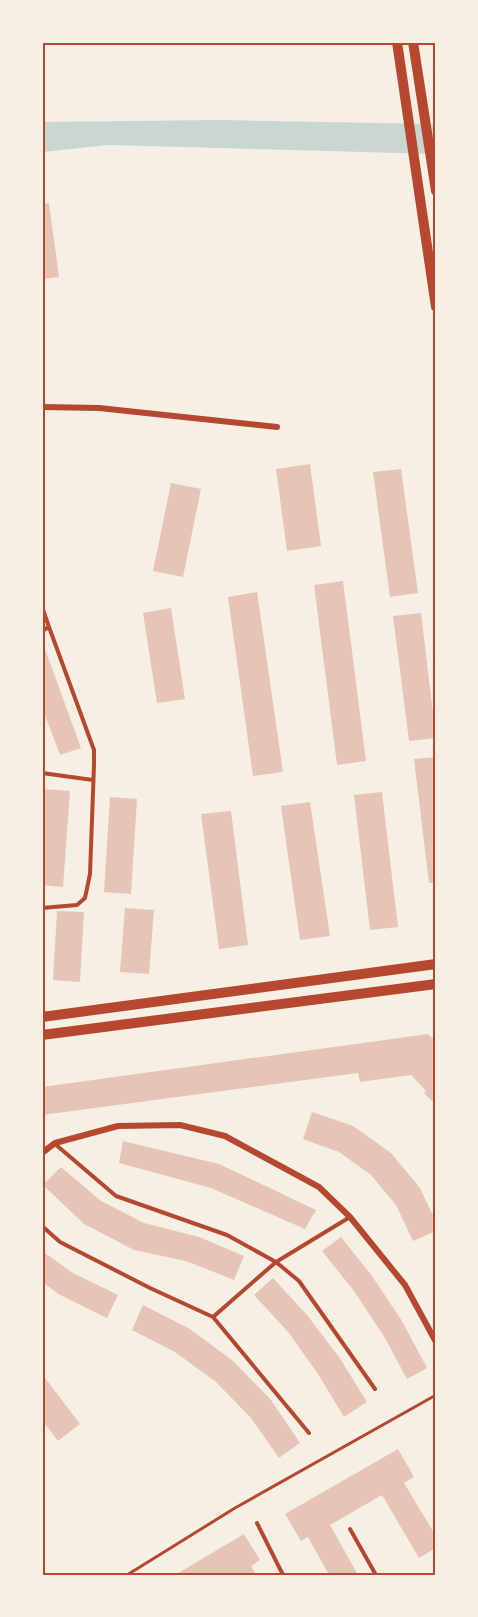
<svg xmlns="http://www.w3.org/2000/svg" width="478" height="1617" viewBox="0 0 478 1617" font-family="Helvetica,sans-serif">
<rect width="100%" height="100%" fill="#f6efe4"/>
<path fill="#c9d6d2" d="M 219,120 L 436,124 L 436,154 L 109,145 L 42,152 L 42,122 Z"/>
<path fill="#e6c5b7" d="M 49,203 L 59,277 L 42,279 L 42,204 Z
M 310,464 L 321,546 L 287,551 L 276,469 Z
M 401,469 L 418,593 L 390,597 L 373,472 Z
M 171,483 L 201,489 L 183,577 L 153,571 Z
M 343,581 L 366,761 L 337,765 L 314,585 Z
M 257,592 L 283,772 L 253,776 L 228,597 Z
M 171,608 L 185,699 L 157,703 L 143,613 Z
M 421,613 L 436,738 L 409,741 L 393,616 Z
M 42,641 L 81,748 L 60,755 L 42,707 Z
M 436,757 L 436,883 L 429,883 L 414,759 Z
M 43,789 L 70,791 L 63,887 L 42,885 Z
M 382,792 L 398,927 L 370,930 L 354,795 Z
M 110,797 L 137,799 L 131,894 L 104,892 Z
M 310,802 L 330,936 L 300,940 L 281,806 Z
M 231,811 L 248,945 L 219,949 L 201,814 Z
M 125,908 L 154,910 L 149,974 L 120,972 Z
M 57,911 L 84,912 L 80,982 L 53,980 Z
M 428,1034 L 436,1042 L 436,1105 L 424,1093 L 426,1091 L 411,1075 L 360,1082 L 358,1073 L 42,1115 L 42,1087 Z
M 312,1112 L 353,1126 L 391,1153 L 420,1188 L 436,1222 L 436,1231 L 413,1241 L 396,1205 L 371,1175 L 339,1152 L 303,1139 Z
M 123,1141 L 219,1164 L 316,1210 L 305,1229 L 211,1188 L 119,1163 Z
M 61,1167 L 101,1201 L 144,1223 L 199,1237 L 244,1256 L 234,1280 L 186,1261 L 134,1250 L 84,1224 L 43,1185 Z
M 341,1237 L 372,1276 L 402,1321 L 427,1368 L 407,1379 L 385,1338 L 354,1291 L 322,1251 Z
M 42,1251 L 73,1273 L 118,1295 L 107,1318 L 60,1295 L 42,1282 Z
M 273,1278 L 307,1315 L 339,1357 L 367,1402 L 344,1417 L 318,1374 L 289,1333 L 254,1295 Z
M 143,1305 L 190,1329 L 233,1361 L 271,1400 L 300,1443 L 279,1458 L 251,1418 L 216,1382 L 175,1352 L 132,1330 Z
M 42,1374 L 80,1424 L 58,1441 L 42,1420 Z
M 398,1449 L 414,1477 L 404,1483 L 436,1536 L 436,1548 L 419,1558 L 382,1495 L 330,1525 L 358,1575 L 329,1575 L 308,1537 L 301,1541 L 285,1514 Z
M 244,1534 L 260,1560 L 251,1566 L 256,1575 L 175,1575 Z"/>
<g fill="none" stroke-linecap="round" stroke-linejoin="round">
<path stroke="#b5482f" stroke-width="3" d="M 127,1575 L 235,1508 L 436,1395"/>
<path stroke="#b5482f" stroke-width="4" d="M 42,607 L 49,627 L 42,631
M 42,773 L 93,780
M 42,908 L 77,905 L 85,898 L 90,874 L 94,765 L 94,750 L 49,627
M 55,1144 L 116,1196 L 227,1235 L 276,1262 L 299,1281 L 375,1389
M 42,1226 L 60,1242 L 150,1288 L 213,1317 L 309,1433
M 213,1317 L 276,1262 L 350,1217
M 257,1523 L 283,1575
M 350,1529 L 376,1575"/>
<path stroke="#b5482f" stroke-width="6" d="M 42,407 L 99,408 L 277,427
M 42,1153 L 55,1143 L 118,1126 L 180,1125 L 225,1136 L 319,1187 L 350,1217 L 405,1285 L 436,1342"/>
<path stroke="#b5482f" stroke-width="10" d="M 397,42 L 436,307
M 413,42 L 436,191
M 42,1017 L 436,964
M 42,1035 L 436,984"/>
</g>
<rect width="478" height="1617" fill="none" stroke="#f6efe4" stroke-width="87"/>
<rect x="44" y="44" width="390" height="1530" fill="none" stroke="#b5482f" stroke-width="2"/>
</svg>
